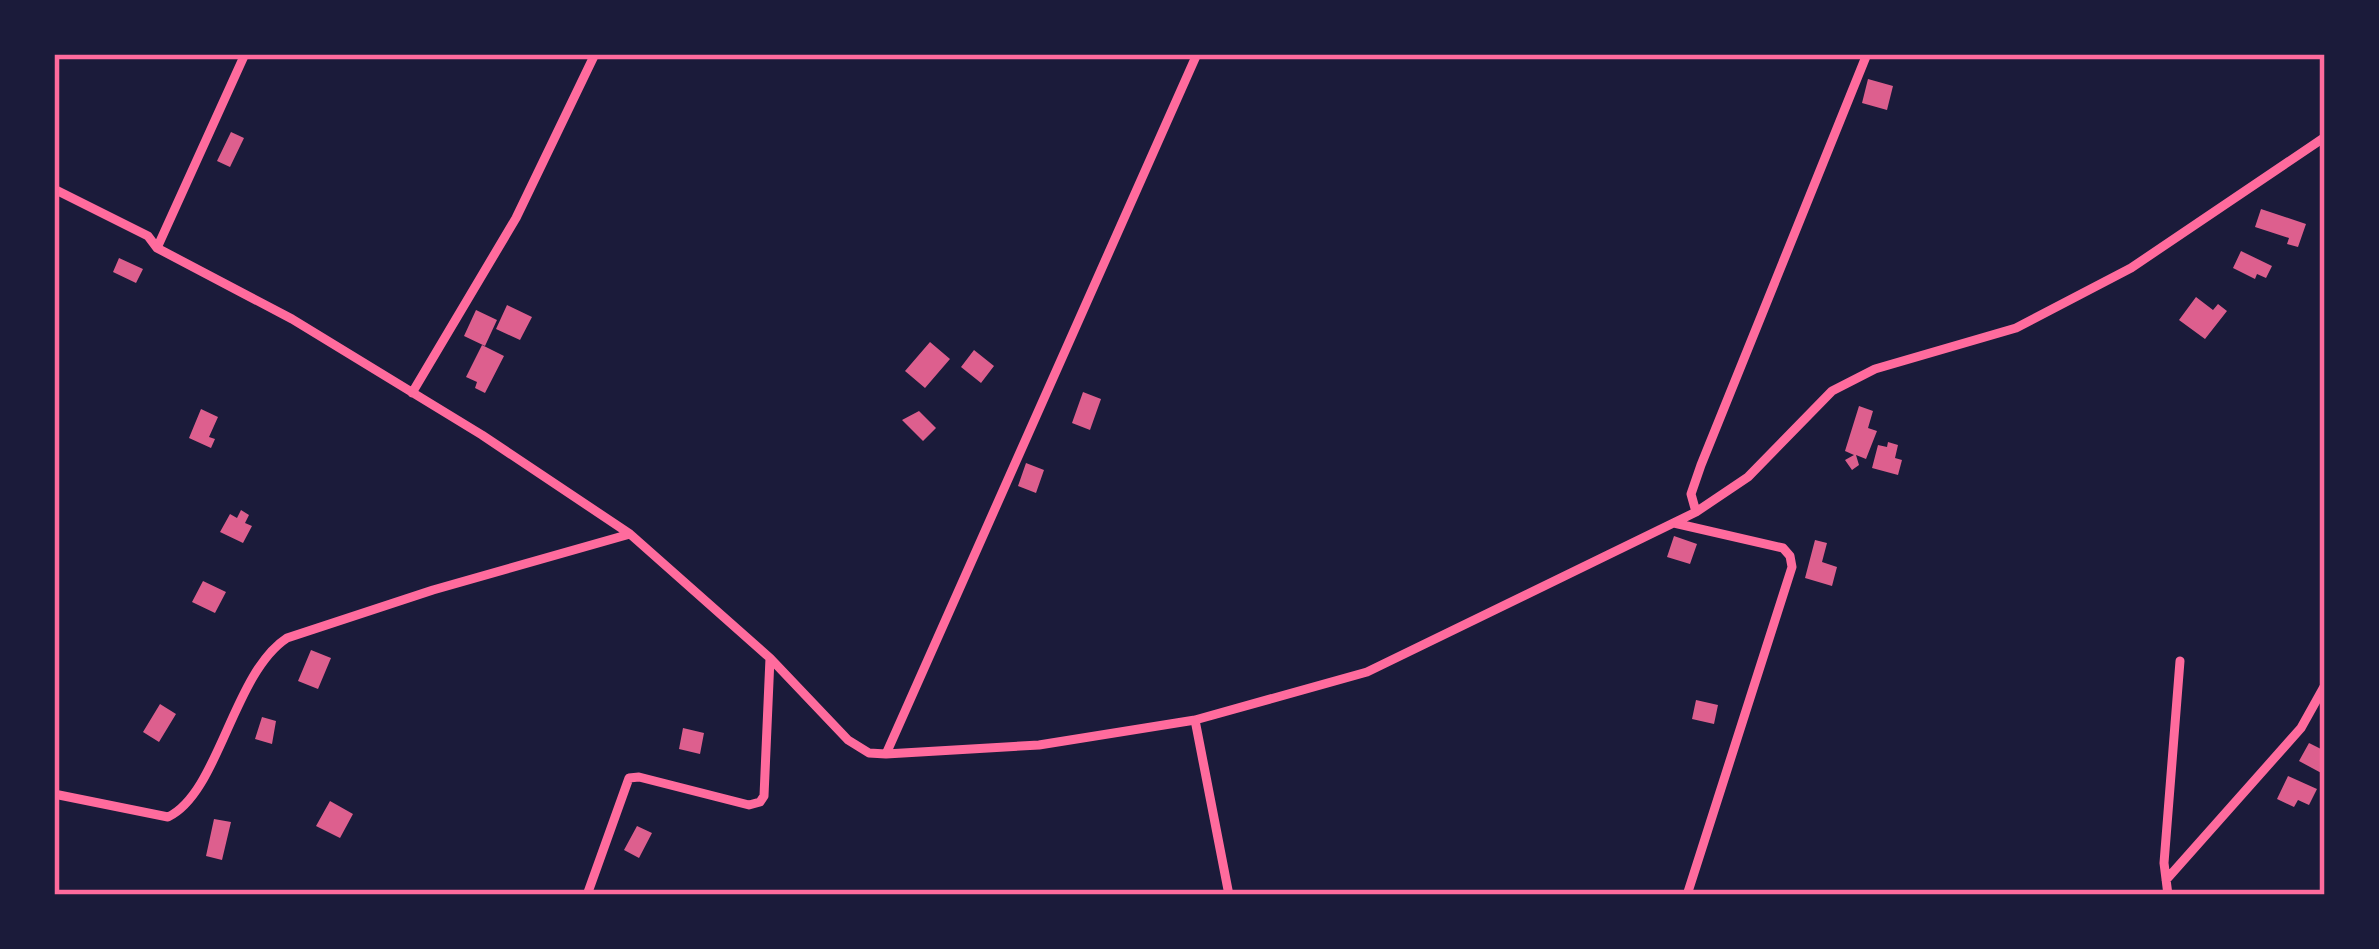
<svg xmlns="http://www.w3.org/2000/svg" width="2379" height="949" viewBox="0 0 2379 949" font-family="'Fira Sans Condensed',sans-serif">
<rect width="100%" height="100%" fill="#1b1b3a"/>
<path fill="#dd5f8e" d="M 1868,79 L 1893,86 L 1887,110 L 1862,103 Z
M 231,132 L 244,138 L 230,167 L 217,161 Z
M 2261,209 L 2306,224 L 2298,247 L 2287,244 L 2289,238 L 2255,227 Z
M 2241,251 L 2272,266 L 2266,278 L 2257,274 L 2255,279 L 2233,268 Z
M 119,258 L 143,269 L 136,283 L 113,272 Z
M 2196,297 L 2213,310 L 2218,304 L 2227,311 L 2205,339 L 2179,320 Z
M 507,305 L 532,317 L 520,340 L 496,329 Z
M 476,310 L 497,320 L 485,346 L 464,336 Z
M 930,342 L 950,359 L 925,388 L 905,371 Z
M 482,345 L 504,356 L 485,393 L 475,388 L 477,382 L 466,377 Z
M 974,350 L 994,366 L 981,383 L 961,367 Z
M 1083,392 L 1101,399 L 1090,430 L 1072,423 Z
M 1859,406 L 1873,411 L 1868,428 L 1877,431 L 1866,459 L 1856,455 L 1859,465 L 1852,470 L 1845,460 L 1854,455 L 1845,451 Z
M 201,409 L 218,417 L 209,437 L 215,439 L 211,448 L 189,438 Z
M 919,411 L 936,428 L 923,441 L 902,420 Z
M 1888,442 L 1898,445 L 1895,458 L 1902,460 L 1898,475 L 1872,468 L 1878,445 L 1887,447 Z
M 1026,463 L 1044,470 L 1036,493 L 1018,486 Z
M 241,510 L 249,515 L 245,523 L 252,526 L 243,543 L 220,532 L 230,514 L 237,518 Z
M 1674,536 L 1697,544 L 1690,564 L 1667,557 Z
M 1815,540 L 1827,543 L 1822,562 L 1837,567 L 1832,586 L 1805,578 Z
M 203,581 L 226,592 L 215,613 L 192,602 Z
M 311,650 L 331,658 L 318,689 L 298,681 Z
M 1696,700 L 1718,705 L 1714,724 L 1692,719 Z
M 160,704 L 176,714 L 159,742 L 143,732 Z
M 262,717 L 276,721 L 272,744 L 255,739 Z
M 683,728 L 704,733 L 700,754 L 679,749 Z
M 2309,743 L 2325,751 L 2325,775 L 2299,761 Z
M 2288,776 L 2317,789 L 2309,805 L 2298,800 L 2294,807 L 2277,799 Z
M 330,801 L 353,814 L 340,838 L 316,826 Z
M 214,819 L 231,822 L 222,860 L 206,856 Z
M 637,826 L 652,833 L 639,858 L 624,850 Z"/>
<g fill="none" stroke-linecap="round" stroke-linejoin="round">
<path stroke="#ff6b9d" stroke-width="9" d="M 54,189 L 148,236 L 157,248 L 292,319 L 482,435 L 630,534 L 770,658 L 848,740 L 869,753 L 886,754 L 1039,745 L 1195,720 L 1367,672 L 1696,512 L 1748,477 L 1832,391 L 1875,369 L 2016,328 L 2131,268 L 2325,137
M 157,248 L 245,54
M 412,393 L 516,218 L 595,54
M 1696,512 L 1691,494 L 1701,465 L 1867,54
M 1674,523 L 1783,548 L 1790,556 L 1792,567 L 1687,895
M 1195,720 L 1229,895
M 886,754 L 1197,54
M 54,794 L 168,817 C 219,793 233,673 287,638 L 433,590 L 630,534
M 2166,880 L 2301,728 L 2325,685
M 587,895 L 629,778 L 639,777 L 749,805 L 760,802 L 764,796 L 770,658
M 2168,895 L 2164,863 L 2180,661"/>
</g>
<rect width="2379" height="949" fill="none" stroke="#1b1b3a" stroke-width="114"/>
<rect x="57" y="57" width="2265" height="835" fill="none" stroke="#ff6b9d" stroke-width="4.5"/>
</svg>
